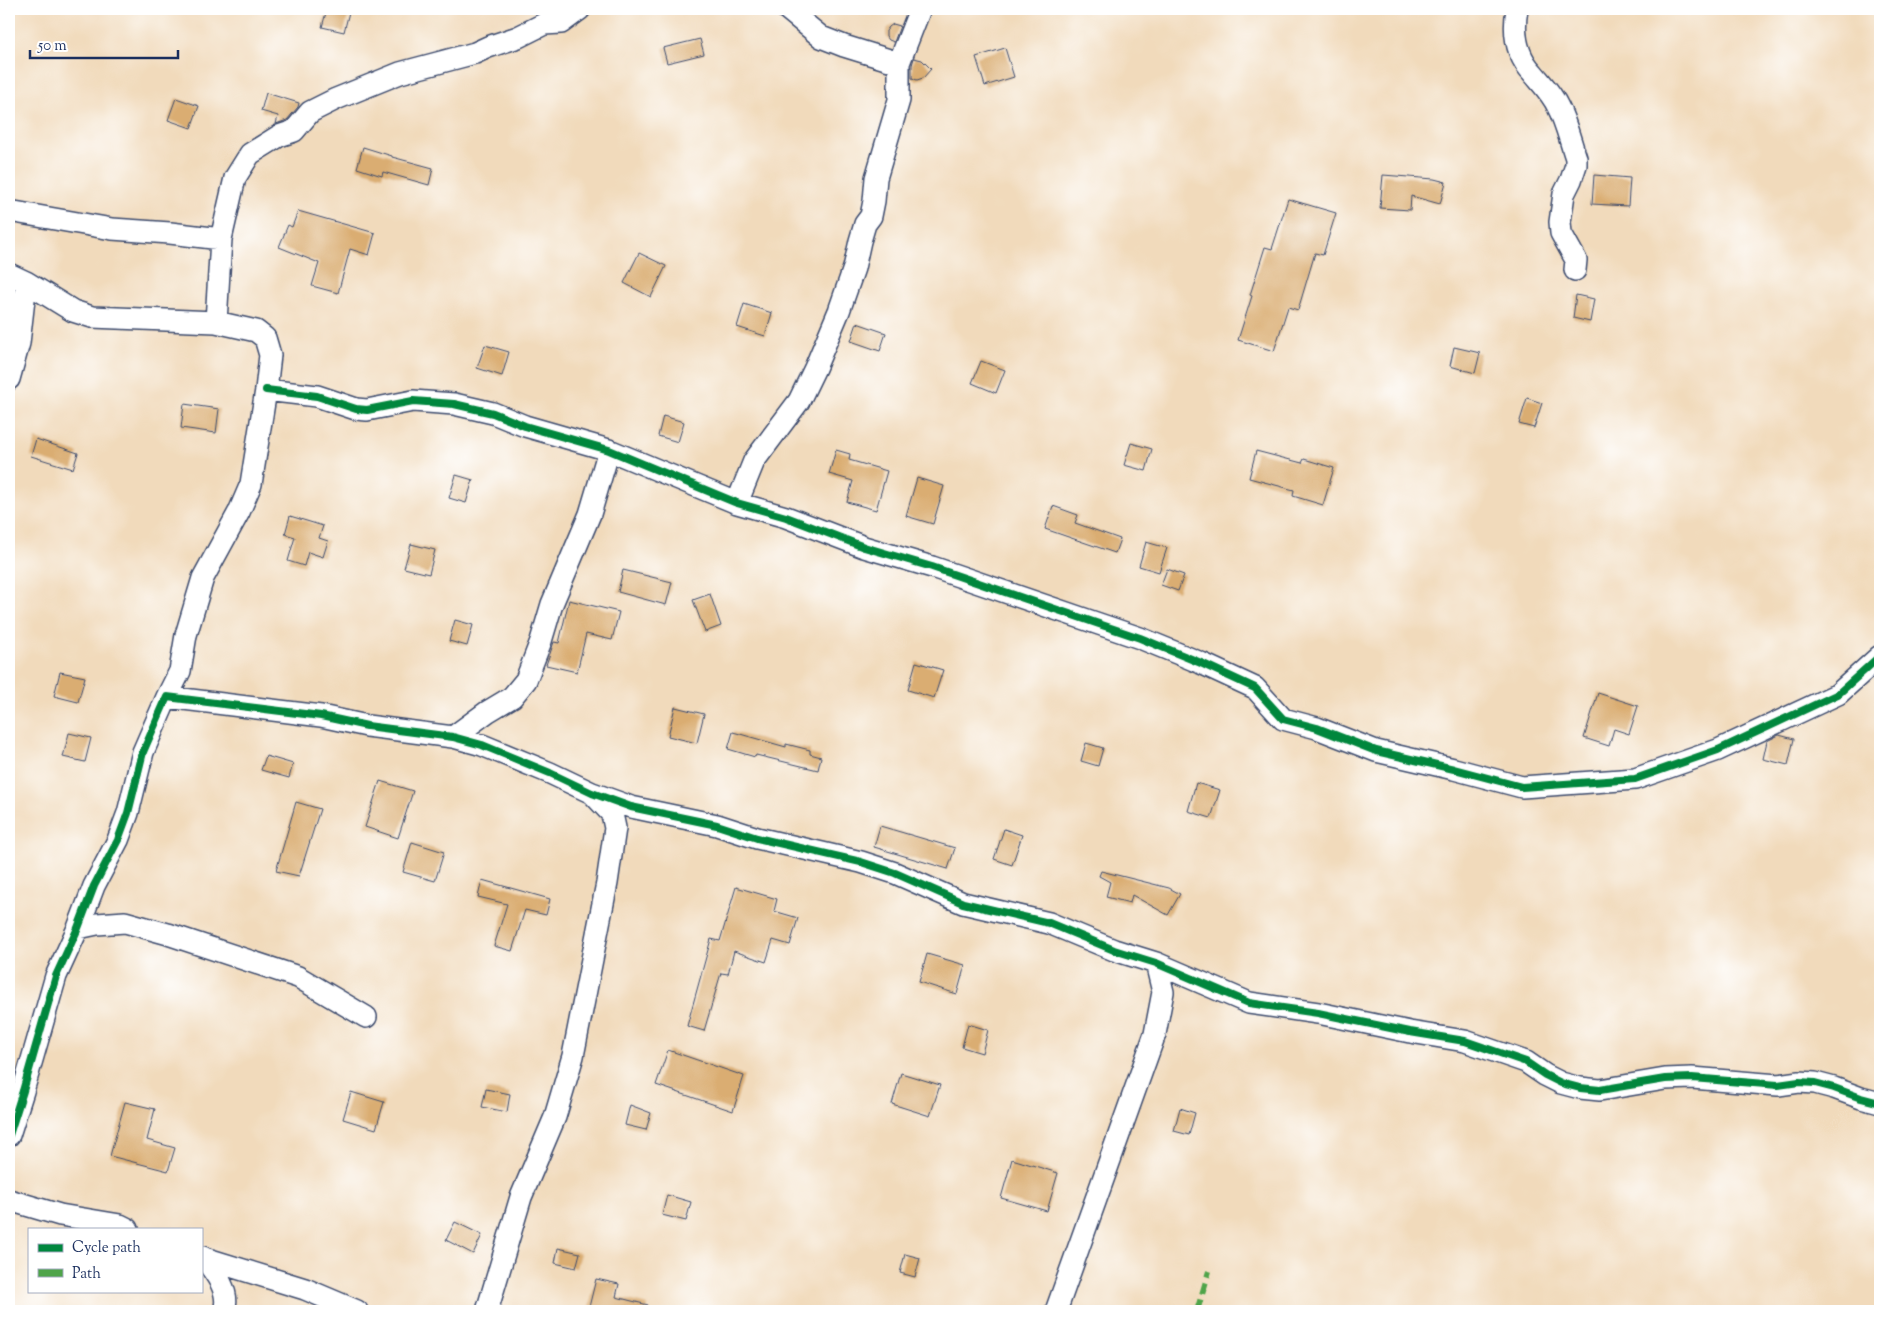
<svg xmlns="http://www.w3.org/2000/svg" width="1889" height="1320" viewBox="0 0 1889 1320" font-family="'Sorts Mill Goudy',serif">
<rect width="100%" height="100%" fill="#fff"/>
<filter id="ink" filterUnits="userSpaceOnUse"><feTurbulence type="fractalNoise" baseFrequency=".02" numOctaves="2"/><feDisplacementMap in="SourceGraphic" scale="10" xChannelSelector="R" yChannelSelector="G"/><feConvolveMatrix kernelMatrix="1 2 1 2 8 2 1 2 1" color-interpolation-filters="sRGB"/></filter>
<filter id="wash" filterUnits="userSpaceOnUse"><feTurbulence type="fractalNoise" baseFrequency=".0096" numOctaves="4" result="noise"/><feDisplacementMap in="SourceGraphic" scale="20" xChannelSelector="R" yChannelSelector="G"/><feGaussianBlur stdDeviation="1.12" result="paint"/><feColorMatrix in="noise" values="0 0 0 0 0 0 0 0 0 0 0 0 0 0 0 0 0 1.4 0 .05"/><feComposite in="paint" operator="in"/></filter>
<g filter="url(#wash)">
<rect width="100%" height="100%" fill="#f1dabb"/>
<g id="blocks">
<path fill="#daad72" d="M 327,9 L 336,9 L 349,12 L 344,32 L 322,27 Z
M 893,24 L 900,26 L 894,42 L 889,40 L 886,36 L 886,31 L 889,27 Z
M 700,39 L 704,54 L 667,63 L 663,48 Z
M 1005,48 L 1014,77 L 985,86 L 976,57 Z
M 914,58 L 922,60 L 931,69 L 923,78 L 917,80 L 912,78 L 912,65 Z
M 266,93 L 299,103 L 298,107 L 287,120 L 276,124 L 278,116 L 261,111 Z
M 176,98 L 199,106 L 191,128 L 168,120 Z
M 363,147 L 392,156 L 392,157 L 433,168 L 429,185 L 383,172 L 382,176 L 357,168 Z
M 1383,175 L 1434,179 L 1446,182 L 1440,204 L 1411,196 L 1410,210 L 1380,208 Z
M 1594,175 L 1630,178 L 1628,206 L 1592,204 Z
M 1288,199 L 1336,213 L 1323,255 L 1315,253 L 1298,310 L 1288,307 L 1274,351 L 1238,340 L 1252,296 L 1250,295 L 1265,247 L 1272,249 Z
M 298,211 L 375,233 L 369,255 L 350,249 L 338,293 L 312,286 L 319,263 L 279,247 L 288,225 L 292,227 Z
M 639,253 L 666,266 L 651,297 L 624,283 Z
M 1576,295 L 1594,299 L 1590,322 L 1573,318 Z
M 744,304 L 772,313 L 765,336 L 737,327 Z
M 857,323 L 886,333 L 880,351 L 851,341 Z
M 485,345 L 509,352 L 502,376 L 477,368 Z
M 1454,347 L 1480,353 L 1475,373 L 1450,366 Z
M 981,361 L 1005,370 L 996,393 L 972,383 Z
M 1527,398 L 1542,403 L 1534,428 L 1519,424 Z
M 184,404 L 219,409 L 216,433 L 181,428 Z
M 663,416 L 684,422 L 678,442 L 658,436 Z
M 36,439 L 78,453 L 73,469 L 31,456 Z
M 1131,443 L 1152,449 L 1146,471 L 1124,465 Z
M 836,450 L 850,454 L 849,460 L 887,471 L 876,510 L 847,502 L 853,481 L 829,474 Z
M 1256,451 L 1302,463 L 1304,459 L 1334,468 L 1323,505 L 1293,496 L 1294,490 L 1249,478 Z
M 456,475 L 473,480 L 466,503 L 449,498 Z
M 917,478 L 944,486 L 933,524 L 906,516 Z
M 1053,506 L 1078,515 L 1075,523 L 1120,539 L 1115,553 L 1045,529 Z
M 290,516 L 323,526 L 319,538 L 328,541 L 323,557 L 308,552 L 304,566 L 288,561 L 295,537 L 285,534 Z
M 1146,542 L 1167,548 L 1159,572 L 1139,566 Z
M 411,544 L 435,550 L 429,574 L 404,568 Z
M 1167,569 L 1184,575 L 1178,591 L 1161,585 Z
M 623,570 L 672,582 L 666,605 L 618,592 Z
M 710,594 L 721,626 L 705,632 L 693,600 Z
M 569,600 L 619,612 L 612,640 L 586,634 L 577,672 L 546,665 L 554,642 L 559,643 Z
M 455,620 L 473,625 L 467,646 L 449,641 Z
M 916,662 L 943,670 L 934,698 L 908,690 Z
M 60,672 L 85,677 L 78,702 L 54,696 Z
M 1598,693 L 1638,706 L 1629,734 L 1614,729 L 1609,746 L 1584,738 Z
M 675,707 L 704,714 L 697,743 L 668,736 Z
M 733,732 L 786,747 L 786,744 L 810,750 L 810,754 L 821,757 L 818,770 L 756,755 L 755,757 L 728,749 Z
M 69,733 L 91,738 L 85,762 L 63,757 Z
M 1779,735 L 1794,739 L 1788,765 L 1763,759 L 1767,741 Z
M 1086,743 L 1103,748 L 1098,766 L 1081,761 Z
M 266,756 L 293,764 L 289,778 L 261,770 Z
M 380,781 L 413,791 L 398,838 L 365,827 Z
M 1196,783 L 1220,790 L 1211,818 L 1188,811 Z
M 296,802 L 320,809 L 299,876 L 276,871 Z
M 880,826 L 955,848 L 948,869 L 874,847 Z
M 1004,829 L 1022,835 L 1012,865 L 994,859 Z
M 412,842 L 444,852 L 435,881 L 403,872 Z
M 1101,871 L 1169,888 L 1180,894 L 1168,915 L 1132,895 L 1130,903 L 1106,897 L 1110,882 L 1099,876 Z
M 482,880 L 550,899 L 546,915 L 525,910 L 512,951 L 494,946 L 507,904 L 478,897 Z
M 736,887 L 777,899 L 774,911 L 798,918 L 790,945 L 773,940 L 766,962 L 734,951 L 728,974 L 721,973 L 704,1031 L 687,1026 L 711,939 L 720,941 Z
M 927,954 L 965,965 L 957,994 L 919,982 Z
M 968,1024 L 988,1030 L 982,1053 L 962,1047 Z
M 668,1050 L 744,1076 L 733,1111 L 656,1085 Z
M 901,1073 L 940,1085 L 930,1116 L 892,1104 Z
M 486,1089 L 510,1094 L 507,1112 L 482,1107 Z
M 351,1092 L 384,1102 L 376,1129 L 343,1119 Z
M 125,1102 L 155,1109 L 147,1140 L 175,1148 L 168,1171 L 110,1156 Z
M 630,1105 L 651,1113 L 646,1130 L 625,1125 Z
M 1180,1108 L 1195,1113 L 1189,1135 L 1174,1131 Z
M 1012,1159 L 1058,1173 L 1047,1211 L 1001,1198 Z
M 667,1195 L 691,1202 L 686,1221 L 662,1215 Z
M 455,1222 L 482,1235 L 473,1254 L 446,1240 Z
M 558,1248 L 580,1253 L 576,1268 L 555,1263 Z
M 905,1254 L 920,1258 L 915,1277 L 900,1273 Z
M 596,1279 L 619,1284 L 616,1297 L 648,1305 L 647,1311 L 588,1311 Z"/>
</g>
</g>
<g filter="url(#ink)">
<use href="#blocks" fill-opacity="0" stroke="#3b496c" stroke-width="1"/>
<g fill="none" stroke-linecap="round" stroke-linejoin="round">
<defs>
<path id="minor" d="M 787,9 L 821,37 L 844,46 L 899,63
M 1517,9 C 1513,32 1516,55 1533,73 C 1542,84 1552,94 1558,107 C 1566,122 1570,141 1576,158 L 1576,165 L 1571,180 L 1564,194 L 1560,222 L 1561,233 L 1576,260 L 1575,270
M 9,211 L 112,229 L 170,233 L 221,239
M 9,274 L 26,282 L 73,311 L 92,317 L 216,322 L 256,331 L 265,338 L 270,355 L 266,390 L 251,484 L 239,512 L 203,578 L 186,635 L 180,671 L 167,697
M 216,322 L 221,239 L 235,178 L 250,154 L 279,136 L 294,131 L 310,112 L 336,99 L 400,73 L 475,53 L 488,47 L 518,37 L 544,24 L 561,23 L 580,9
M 9,379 L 19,343 L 26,282
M 266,390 L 317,396 L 356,409 L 367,410 L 413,401 L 454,404 L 493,413 L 525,426 L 609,450 L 737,503 L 786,517 L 864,547 L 932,567 L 1140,638 L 1201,663 L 1255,688 L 1283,719 L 1317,728 L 1376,751 L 1454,769 L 1522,787 L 1635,779 L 1718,750 L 1838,694 L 1880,656
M 737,503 L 754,461 L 799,401 L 815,368 L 839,311 L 854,268 L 860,241 L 865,224 L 871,216 L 874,201 L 876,178 L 899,100 L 899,63 L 920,9
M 453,737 L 487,712 L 512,697 L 526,680 L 541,641 L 552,604 L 590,514 L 609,450
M 78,928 L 97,924 L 125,922 L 168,934 L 298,977 L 366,1017
M 9,1135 L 23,1091 L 56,976 L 78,928 L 94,886 L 118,840 L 128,813 L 143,752 L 167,697 L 321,716 L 367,726 L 453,737 L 482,745 L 550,773 L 592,793 L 631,807 L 717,825 L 757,838 L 861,862 L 895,873 L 963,903 L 1049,923 L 1114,950 L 1156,963 L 1249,1003 L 1318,1013 L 1410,1032 L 1465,1041 L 1526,1062 L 1545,1075 L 1561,1083 L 1580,1088 L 1600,1090 L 1665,1079 L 1692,1078 L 1778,1085 L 1799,1082 L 1815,1083 L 1834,1088 L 1861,1098 L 1880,1103
M 9,1200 L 60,1215 L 120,1225 L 128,1229
M 201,1257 L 305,1289 L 357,1311
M 203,1257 C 215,1272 231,1292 224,1311
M 487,1311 L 521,1197 L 555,1117 L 573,1056 L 607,883 L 615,828 L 612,814 L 594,795
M 1056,1311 L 1155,1034 L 1163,992 L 1156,963"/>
</defs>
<use href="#minor" stroke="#3b496c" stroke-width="24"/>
<use href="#minor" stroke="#fff" stroke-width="21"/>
<path stroke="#4fa44a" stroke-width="6" stroke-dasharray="12 6" stroke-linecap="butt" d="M 1197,1311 L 1209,1271"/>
<defs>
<path id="cycleway" d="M 266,390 L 317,396 L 356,409 L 367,410 L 413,401 L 454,404 L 493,413 L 525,426 L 609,450 L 737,503 L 786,517 L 864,547 L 932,567 L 1140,638 L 1201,663 L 1255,688 L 1283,719 L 1317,728 L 1376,751 L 1454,769 L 1522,787 L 1635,779 L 1718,750 L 1838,694 L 1880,656
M 9,1135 L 23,1091 L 56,976 L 78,928 L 94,886 L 118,840 L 128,813 L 143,752 L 167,697 L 321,716 L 367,726 L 453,737 L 482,745 L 550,773 L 592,793 L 631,807 L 717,825 L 757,838 L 861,862 L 895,873 L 963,903 L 1049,923 L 1114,950 L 1156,963 L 1249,1003 L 1318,1013 L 1410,1032 L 1465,1041 L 1526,1062 L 1545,1075 L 1561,1083 L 1580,1088 L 1600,1090 L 1665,1079 L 1692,1078 L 1778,1085 L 1799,1082 L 1815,1083 L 1834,1088 L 1861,1098 L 1880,1103"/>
</defs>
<use href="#cycleway" stroke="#fff" stroke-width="11"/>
<use href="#cycleway" stroke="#00873e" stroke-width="8"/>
</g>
</g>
<rect width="1889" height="1320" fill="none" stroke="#fff" stroke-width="30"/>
<rect x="28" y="1228" width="175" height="65" fill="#ffffff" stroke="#a4acbf"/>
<rect x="38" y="1244" width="25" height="8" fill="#00873e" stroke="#a4acbf"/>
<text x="72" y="1252" font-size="15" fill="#1b2f5e">Cycle path</text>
<rect x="38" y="1269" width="25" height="8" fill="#4fa44a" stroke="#a4acbf"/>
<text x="72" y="1278" font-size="15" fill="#1b2f5e">Path</text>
<path d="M30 50v8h148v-8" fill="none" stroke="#1b2f5e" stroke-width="2.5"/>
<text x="38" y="50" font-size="15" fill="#1b2f5e" stroke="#ffffff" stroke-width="4" paint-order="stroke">50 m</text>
</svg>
